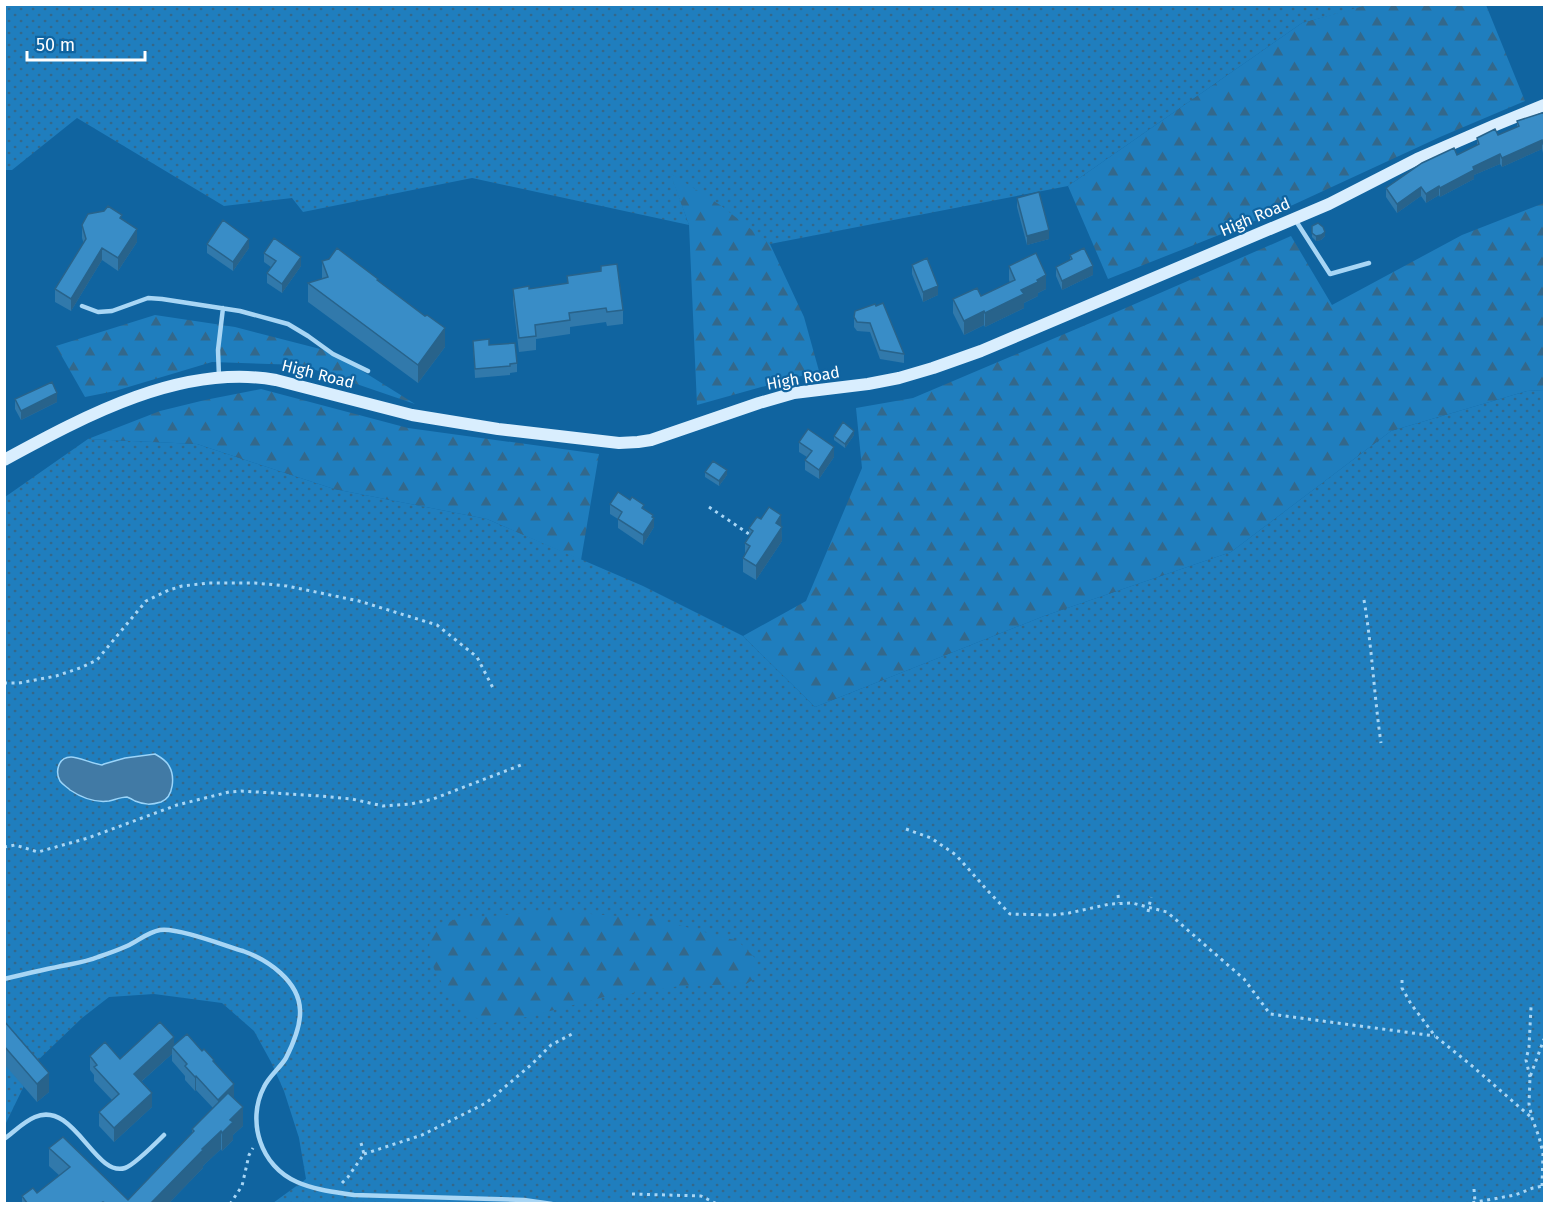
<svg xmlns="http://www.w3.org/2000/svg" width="1549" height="1208" viewBox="0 0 1549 1208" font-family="'Fira Sans',sans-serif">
<defs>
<pattern id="grass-dots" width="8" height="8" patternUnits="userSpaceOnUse" patternTransform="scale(1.5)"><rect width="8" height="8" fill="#1f7ebe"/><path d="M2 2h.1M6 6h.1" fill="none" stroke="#33688b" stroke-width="1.8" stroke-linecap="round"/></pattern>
<pattern id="forest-firs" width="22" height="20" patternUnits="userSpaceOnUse" patternTransform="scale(1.5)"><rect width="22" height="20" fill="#1f7ebe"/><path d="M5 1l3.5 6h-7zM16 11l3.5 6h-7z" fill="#33688b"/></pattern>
</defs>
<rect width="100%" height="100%" fill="#1064a0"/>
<path fill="url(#grass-dots)" d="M 5,5 L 1371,5 L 1302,23 L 1068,186 L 770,244 L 671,174 L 689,225 L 472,178 L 303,212 L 292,198 L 224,206 L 77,118 L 12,170 L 5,170 Z
M 1544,390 L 1544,1203 L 273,1203 L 306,1179 L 299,1138 L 284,1091 L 271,1062 L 254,1031 L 222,1003 L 154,994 L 109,997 L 82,1018 L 35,1063 L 5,1125 L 5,497 L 88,439 L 197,444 L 334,489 L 487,519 L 643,586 L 743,636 L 815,707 L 1044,616 L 1231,552 L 1391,431 L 1527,391 Z"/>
<path fill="url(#forest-firs)" d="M 1371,4 L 1486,5 L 1525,101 L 1440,137 L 1282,210 L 1108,279 L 1068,186 L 1302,23 Z
M 670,173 L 720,205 L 770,244 L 804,317 L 819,371 L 697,405 L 689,225 Z
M 1544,203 L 1544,390 L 1527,391 L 1391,431 L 1231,552 L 1044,616 L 815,707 L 743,636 L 806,601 L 862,468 L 856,408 L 913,398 L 1121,310 L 1291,236 L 1332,305 L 1462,235 Z
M 155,315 L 235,327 L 332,352 L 415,404 L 301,365 L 212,362 L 115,391 L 85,397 L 56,346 Z
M 261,389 L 408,428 L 599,454 L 581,560 L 487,519 L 334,489 L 197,444 L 88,439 L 160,411 L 205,400 Z
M 551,911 L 656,919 L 738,941 L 754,957 L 758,969 L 756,978 L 746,984 L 680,986 L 604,997 L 527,1017 L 493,1023 L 470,1016 L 452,1001 L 434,969 L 429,951 L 430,937 L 438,927 L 456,919 Z"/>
<path fill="#417aa5" stroke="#9ad4f9" stroke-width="1.5" d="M 155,754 C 160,757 166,760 169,766 C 175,776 174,797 161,802 C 151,805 145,805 135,801 C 132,799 130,798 127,797 C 121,797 114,800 109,801 C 94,803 82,798 70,790 C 67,787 63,785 60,781 C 55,772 58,757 71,757 C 78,757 94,764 102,765 L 104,764 L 125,758 Z"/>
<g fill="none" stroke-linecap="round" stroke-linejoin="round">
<path stroke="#a8d6f5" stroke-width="3" stroke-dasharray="3 4.5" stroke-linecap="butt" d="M 709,507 L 752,536
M 1364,600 C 1372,647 1374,695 1381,743
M 4,683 L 19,683 L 56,676 L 80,668 L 97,660 L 146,601 L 169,590 L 182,586 L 209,583 L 255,583 L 287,586 L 359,601 L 437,625 L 477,657 L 494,690
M 906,829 L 931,838 L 956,855 L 988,891 L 1010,914 L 1053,915 L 1069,913 L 1110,904 L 1132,903 L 1167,912 L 1244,979 L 1270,1014 L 1435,1036
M 4,847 L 15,845 L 38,852 L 88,838 L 177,805 L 229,792 L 241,791 L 321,796 L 352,799 L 383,806 L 411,804 L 433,799 L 521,765
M 1118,895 L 1119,903
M 1148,912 L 1151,897
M 1402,980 L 1402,988 L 1411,1004 L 1435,1036 L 1471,1065 L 1532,1118
M 1530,1077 L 1526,1060 L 1529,1047 L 1531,1007
M 364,1154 L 422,1135 L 486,1103 L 532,1064 L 551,1045 L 572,1034
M 342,1183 L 348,1177 L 364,1154 L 361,1143
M 1542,1186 L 1543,1153 L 1539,1137 L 1532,1118 L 1529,1104 L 1530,1077 L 1544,1039
M 1474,1189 L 1475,1202
M 632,1194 L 701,1196 L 717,1204
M 230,1204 L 242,1186 L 249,1155 L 253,1148
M 1465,1204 L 1515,1195 L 1533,1188 L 1543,1186"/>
<path stroke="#a8d6f5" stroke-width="4.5" d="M 1296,221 L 1330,274 L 1369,263
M 82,306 L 98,312 L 112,311 L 148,298 L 162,299 L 240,311 L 288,324 L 308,336 L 333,354 L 368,371
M 219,377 L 218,350 L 223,308
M 4,979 C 25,974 46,969 67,965 C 77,963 88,961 98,957 C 107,954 118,950 127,946 C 138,941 148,932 160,930 C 176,927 226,946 243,951 C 268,960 299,981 300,1010 C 301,1026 293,1044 286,1058 C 280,1068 269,1076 264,1087 C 246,1121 261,1167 297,1182 C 315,1190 335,1192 354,1195 L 524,1200 L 552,1204
M 4,1139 C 14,1132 23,1122 35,1117 C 74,1100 95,1178 125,1168 C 134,1165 156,1143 164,1135"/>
<path stroke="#d9eefe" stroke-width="12" d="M 4,460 C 85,416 182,363 276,380 L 412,415 L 498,429 L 619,443 L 638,442 L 651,440 L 759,403 L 794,393 L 868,384 L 899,378 L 933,368 L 981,351 L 1329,204 L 1417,159 L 1493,126 L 1544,105"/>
</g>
<path fill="#3179ab" d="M 1545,112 L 1545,152 L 1543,153 L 1542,149 L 1502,167 L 1500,164 L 1474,175 L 1474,179 L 1440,197 L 1439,195 L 1426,203 L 1421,196 L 1397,213 L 1386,197 L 1386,188 L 1477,145 L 1477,138 L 1498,135 L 1517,127 L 1517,121 Z
M 1017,198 L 1049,239 L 1027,245 L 1017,207 Z
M 122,219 L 137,242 L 118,271 L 102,260 L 71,311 L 55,302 L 55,289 L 84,244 L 82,238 L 82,225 Z
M 1312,226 L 1325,236 L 1321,240 L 1316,241 L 1312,237 Z
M 207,244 L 249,248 L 233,271 L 207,253 Z
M 264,253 L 301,266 L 282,293 L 267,283 L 267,273 L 271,267 L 264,262 Z
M 1070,255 L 1093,275 L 1062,290 L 1056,276 L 1056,267 L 1070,260 Z
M 322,261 L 378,281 L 445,347 L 418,383 L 308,302 L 308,283 L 322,279 Z
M 912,265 L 938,295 L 923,302 L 912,274 Z
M 601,266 L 623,310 L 623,324 L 607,326 L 606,322 L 570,327 L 570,334 L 536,339 L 536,350 L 519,352 L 513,303 L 513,289 L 529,289 L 567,284 L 567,276 L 601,271 Z
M 1009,266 L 1046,289 L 1038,293 L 1038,296 L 1024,303 L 1024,308 L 985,327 L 984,325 L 964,335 L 953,313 L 953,299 L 981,296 L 1010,283 L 1009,280 Z
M 876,306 L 904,354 L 904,363 L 880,359 L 870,332 L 857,331 L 854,327 L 854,317 Z
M 473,341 L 489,345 L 517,363 L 517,372 L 510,373 L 510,375 L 475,378 Z
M 15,399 L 57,402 L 21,420 L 15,409 Z
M 854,435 L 845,448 L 834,440 L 834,436 Z
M 799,442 L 834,457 L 819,479 L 805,470 L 805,460 L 807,457 L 799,452 Z
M 705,472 L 727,475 L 719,486 L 705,477 Z
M 610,504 L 644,510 L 653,517 L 654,527 L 643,545 L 618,528 L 618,519 L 610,514 Z
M 761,519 L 781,527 L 782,541 L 756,580 L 743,572 L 743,558 L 745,554 L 745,543 L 749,537 L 749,528 Z
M 4,1021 L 49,1092 L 37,1102 L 4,1064 Z
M 174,1045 L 202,1051 L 214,1062 L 234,1099 L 243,1126 L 233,1135 L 233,1140 L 222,1151 L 221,1149 L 203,1166 L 203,1168 L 169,1203 L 22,1203 L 22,1196 L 37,1193 L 60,1176 L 49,1166 L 49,1148 L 128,1200 L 192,1134 L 192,1129 L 213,1108 L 196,1090 L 195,1091 L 185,1080 L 185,1076 L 172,1061 L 172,1054 L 141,1082 L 152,1107 L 114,1142 L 99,1126 L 99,1112 L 112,1100 L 94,1081 L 94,1075 L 90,1070 L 90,1056 L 120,1059 Z"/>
<path fill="#28638b" d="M 1542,140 L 1542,149 L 1502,167 L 1502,158 Z
M 1545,143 L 1545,152 L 1543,153 L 1543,144 Z
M 1500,154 L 1500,164 L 1474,175 L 1474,179 L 1440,197 L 1440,188 L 1473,167 Z
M 1439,186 L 1439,195 L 1426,203 L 1426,194 Z
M 1421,187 L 1421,196 L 1397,213 L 1397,204 Z
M 137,229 L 137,242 L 118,271 L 118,258 Z
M 1049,230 L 1049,239 L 1027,245 L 1027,236 Z
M 1325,232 L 1325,236 L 1321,240 L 1316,241 L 1316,236 Z
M 249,239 L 249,248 L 233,271 L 233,262 Z
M 102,248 L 102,260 L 71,311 L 71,299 Z
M 301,257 L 301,266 L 282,293 L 282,284 Z
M 1093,266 L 1093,275 L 1062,290 L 1062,281 Z
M 1046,275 L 1046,289 L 1038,293 L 1038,296 L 1024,303 L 1024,308 L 985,327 L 985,313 L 1037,280 Z
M 938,286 L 938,295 L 923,302 L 923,292 Z
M 984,311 L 984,325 L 964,335 L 964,321 Z
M 445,328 L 445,347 L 418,383 L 418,365 Z
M 57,393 L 57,402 L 21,420 L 21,411 Z
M 854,431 L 854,435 L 845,448 L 845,444 Z
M 834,447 L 834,457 L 819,479 L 819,470 Z
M 727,470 L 727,475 L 719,486 L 719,481 Z
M 653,515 L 653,520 L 654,518 L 654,527 L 643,545 L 643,535 Z
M 781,515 L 782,541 L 756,580 L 756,566 L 776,523 Z
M 174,1037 L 174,1050 L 172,1047 L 172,1054 L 134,1088 L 134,1074 Z
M 49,1073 L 49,1092 L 37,1102 L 37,1084 Z
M 196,1076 L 196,1090 L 195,1091 L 195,1077 Z
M 234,1084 L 234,1098 L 218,1114 L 218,1100 Z
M 152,1093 L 152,1107 L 114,1142 L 114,1128 Z
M 243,1107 L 243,1126 L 233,1135 L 233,1140 L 222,1151 L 222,1133 L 230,1120 Z
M 221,1131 L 221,1149 L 203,1166 L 203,1168 L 169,1203 L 151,1203 L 202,1149 Z"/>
<path fill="#398dc7" stroke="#28638b" stroke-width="1.5" d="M 1545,112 L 1545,143 L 1543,144 L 1542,140 L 1502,158 L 1500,154 L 1473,167 L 1474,170 L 1440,188 L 1439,186 L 1426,194 L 1421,187 L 1397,204 L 1386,188 L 1422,163 L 1454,148 L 1457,155 L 1479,144 L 1477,138 L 1495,129 L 1498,135 L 1519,126 L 1517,121 Z
M 1039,192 L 1049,230 L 1027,236 L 1017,198 Z
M 108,206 L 122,215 L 120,218 L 137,229 L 118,258 L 102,248 L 71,299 L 55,289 L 86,239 L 82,225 L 88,214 L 104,211 Z
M 223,220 L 249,239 L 233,262 L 207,244 Z
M 1318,223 L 1323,227 L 1325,232 L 1321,235 L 1316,236 L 1312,233 L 1312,226 Z
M 274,238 L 301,257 L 282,284 L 267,273 L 276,261 L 264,253 Z
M 337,248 L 378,279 L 377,280 L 425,316 L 427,315 L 445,328 L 418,365 L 308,283 L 328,277 L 322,261 L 329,259 Z
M 1084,248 L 1093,266 L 1062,281 L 1056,267 L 1072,259 L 1070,255 Z
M 1036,253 L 1046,275 L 1037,280 L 1038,282 L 1021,290 L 1024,294 L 985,313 L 984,311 L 964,321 L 953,299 L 977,288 L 981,296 L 1015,280 L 1009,266 Z
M 927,258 L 938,286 L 923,292 L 912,265 Z
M 617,264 L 623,310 L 607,312 L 606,308 L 569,313 L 570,320 L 535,325 L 536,336 L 519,338 L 513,289 L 529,286 L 529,289 L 568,283 L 567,276 L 601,271 L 601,266 Z
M 883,303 L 904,354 L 880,350 L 870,323 L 857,322 L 854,317 L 855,311 L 875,304 L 876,306 Z
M 489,339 L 489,345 L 515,343 L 517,363 L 510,364 L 510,366 L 475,369 L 473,341 Z
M 52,382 L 57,393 L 21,411 L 15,399 Z
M 843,422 L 854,431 L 845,444 L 834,436 Z
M 808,429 L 834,447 L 819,470 L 805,460 L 812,451 L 799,442 Z
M 713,461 L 727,470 L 719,481 L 705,472 Z
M 618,492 L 630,500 L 632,497 L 644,505 L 642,508 L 653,515 L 652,517 L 654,518 L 643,535 L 618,519 L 622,512 L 610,504 Z
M 769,507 L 781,515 L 776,523 L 782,527 L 756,566 L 743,558 L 750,546 L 745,543 L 753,531 L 749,528 L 757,517 L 761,519 Z
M 4,1021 L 49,1073 L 37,1084 L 4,1046 Z
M 160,1022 L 174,1037 L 134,1074 L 152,1093 L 114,1128 L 99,1112 L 119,1094 L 94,1067 L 97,1065 L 90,1056 L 105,1042 L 120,1059 Z
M 187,1034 L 202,1051 L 204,1049 L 214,1060 L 213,1061 L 234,1084 L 218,1100 L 196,1076 L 195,1077 L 185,1066 L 187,1064 L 172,1047 Z
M 228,1093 L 243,1107 L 230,1120 L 233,1122 L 222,1133 L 221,1131 L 202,1149 L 203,1150 L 151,1203 L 105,1203 L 103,1202 L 101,1203 L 27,1203 L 22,1196 L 33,1188 L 37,1193 L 70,1167 L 49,1148 L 63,1137 L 128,1200 L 194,1131 L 192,1129 Z"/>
<g text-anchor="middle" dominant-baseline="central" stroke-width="4.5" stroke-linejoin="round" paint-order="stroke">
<g font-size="16" fill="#fff" stroke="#1064a0">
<text transform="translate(1255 217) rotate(-23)">High Road</text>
<text transform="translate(318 374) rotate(14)">High Road</text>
<text transform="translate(803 378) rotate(-10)">High Road</text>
</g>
</g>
<rect width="1549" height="1208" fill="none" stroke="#ffffff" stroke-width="12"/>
<path d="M27 51v9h118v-9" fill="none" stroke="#ffffff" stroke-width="3"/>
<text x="36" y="51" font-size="18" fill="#ffffff" stroke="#1064a0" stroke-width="4.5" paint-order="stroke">50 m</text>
</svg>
